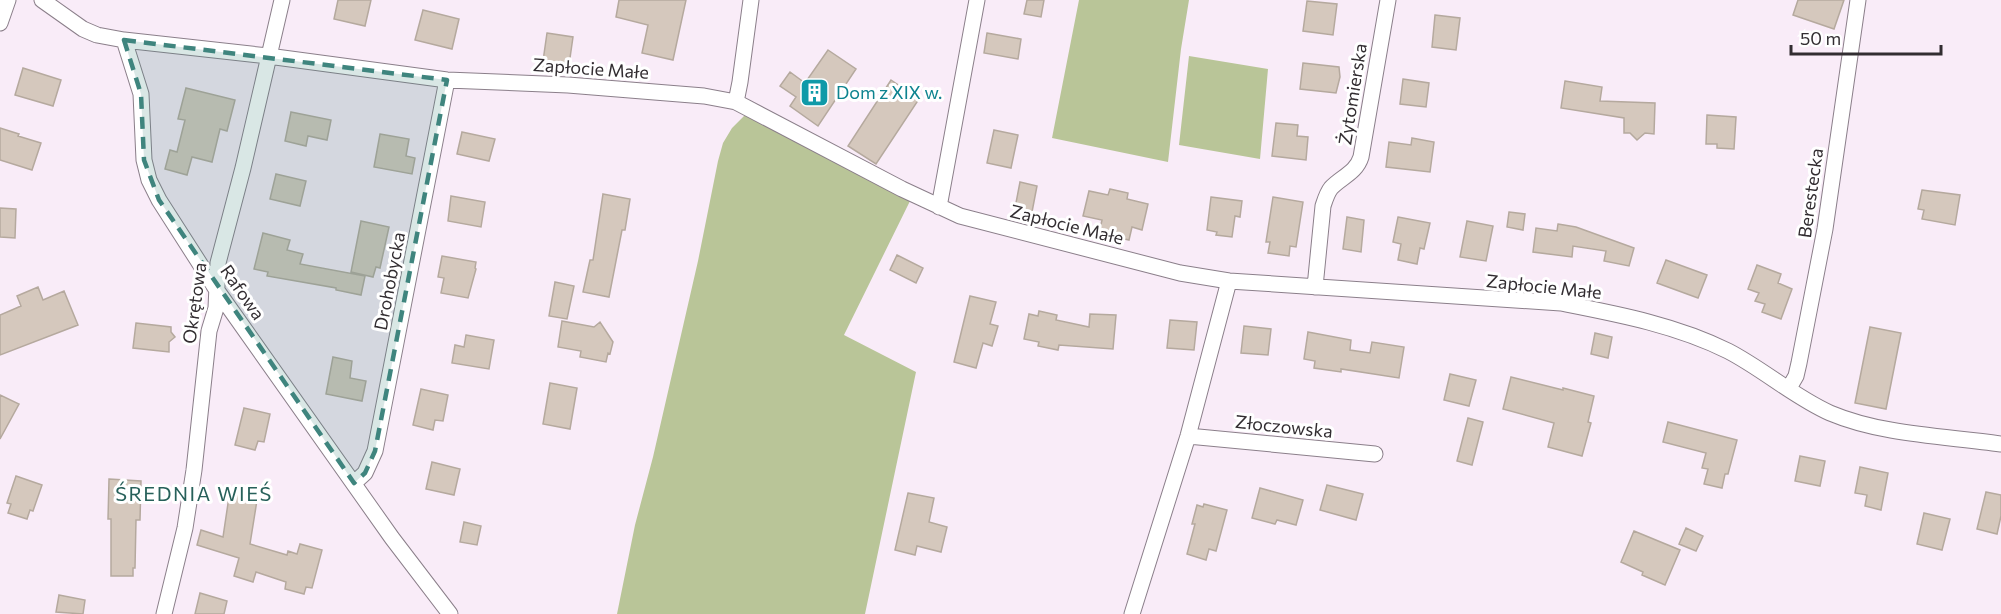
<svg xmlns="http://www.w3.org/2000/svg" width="2001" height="614" viewBox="0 0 2001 614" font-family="Commissioner,sans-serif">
<rect width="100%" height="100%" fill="#f9ecf8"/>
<path fill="#b9c598" d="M 1079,0 L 1189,0 L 1181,49 L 1168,162 L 1052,138 Z
M 1189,56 L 1268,69 L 1260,159 L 1179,145 Z
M 744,116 L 751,116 L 910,201 L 844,335 L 916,372 L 865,614 L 617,614 L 635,525 L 653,457 L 698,261 L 718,161 L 723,143 L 732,128 Z"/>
<path fill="#d5c8bd" stroke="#b5a99e" stroke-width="1.5" d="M 338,0 L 371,0 L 365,26 L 334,19 Z
M 619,0 L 686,0 L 673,60 L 642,53 L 648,25 L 616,17 Z
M 1027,0 L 1044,0 L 1041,17 L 1024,14 Z
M 1798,0 L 1844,0 L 1834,29 L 1793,15 Z
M 1307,1 L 1337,4 L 1333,35 L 1303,31 Z
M 423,10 L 459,19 L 452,49 L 415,40 Z
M 1435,15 L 1460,18 L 1456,50 L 1432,47 Z
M 547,33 L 573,37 L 568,72 L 542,68 Z
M 987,33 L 1021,39 L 1018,59 L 984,53 Z
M 828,50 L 856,69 L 818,126 L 790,106 L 796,97 L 780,86 L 790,72 L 805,83 Z
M 1303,63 L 1339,67 L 1340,77 L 1336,93 L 1300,89 Z
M 23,68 L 61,80 L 53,106 L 15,95 Z
M 1403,79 L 1429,83 L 1426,107 L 1400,104 Z
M 891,80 L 919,99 L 876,164 L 848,146 Z
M 1565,81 L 1602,87 L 1600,101 L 1655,103 L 1654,134 L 1645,133 L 1637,140 L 1630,133 L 1624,133 L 1624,118 L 1561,108 Z
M 186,88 L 235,100 L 227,131 L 220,129 L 212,162 L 192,157 L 187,175 L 165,169 L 170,150 L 177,152 L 185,120 L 178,119 Z
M 291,112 L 331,120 L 327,140 L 308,136 L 306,146 L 285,141 Z
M 1707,115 L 1736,117 L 1734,149 L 1717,148 L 1717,144 L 1706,144 Z
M 1276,123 L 1298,125 L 1297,136 L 1308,137 L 1306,160 L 1272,156 Z
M 0,128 L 19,134 L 18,136 L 41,143 L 32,170 L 0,160 Z
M 994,130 L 1018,135 L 1011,168 L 987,163 Z
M 462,132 L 495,139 L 489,161 L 457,154 Z
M 380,134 L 409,139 L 406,156 L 415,158 L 412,174 L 374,167 Z
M 1412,138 L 1434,142 L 1430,172 L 1386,167 L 1389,142 L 1411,145 Z
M 276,174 L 306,181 L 300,206 L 270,199 Z
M 1020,182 L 1037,186 L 1032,212 L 1015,208 Z
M 1110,189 L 1128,193 L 1127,199 L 1148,204 L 1142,230 L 1132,227 L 1129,240 L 1099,233 L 1102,220 L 1083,216 L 1089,191 L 1108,195 Z
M 1922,190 L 1960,195 L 1955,225 L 1922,219 L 1924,210 L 1918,209 Z
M 603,194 L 630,199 L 625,230 L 622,230 L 609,297 L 583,292 L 590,260 L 593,260 Z
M 451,196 L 485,202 L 481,227 L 448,221 Z
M 1211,197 L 1242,201 L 1240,217 L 1235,216 L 1232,237 L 1216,235 L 1217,232 L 1207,230 Z
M 1273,197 L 1303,202 L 1296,247 L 1290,246 L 1289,256 L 1268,253 L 1270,242 L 1266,242 Z
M 0,208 L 16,209 L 15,238 L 0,237 Z
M 1509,212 L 1525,214 L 1523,230 L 1507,227 Z
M 1347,217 L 1364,220 L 1361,252 L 1343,249 Z
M 1398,217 L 1430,223 L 1424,249 L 1420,248 L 1417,264 L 1398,260 L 1401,244 L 1393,242 Z
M 361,221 L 389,227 L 380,268 L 376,267 L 373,277 L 351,272 Z
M 1467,221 L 1493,226 L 1486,261 L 1460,257 Z
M 1558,224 L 1576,227 L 1634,248 L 1629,266 L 1604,261 L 1606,251 L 1573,246 L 1572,257 L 1533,252 L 1536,228 L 1557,231 Z
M 263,233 L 290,240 L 287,250 L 303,254 L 300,264 L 365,276 L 361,295 L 336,290 L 336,288 L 267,276 L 268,272 L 254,269 Z
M 897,255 L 923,268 L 916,283 L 890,270 Z
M 442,256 L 476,262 L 475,268 L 476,269 L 468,298 L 441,293 L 444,278 L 438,277 Z
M 1666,260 L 1707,275 L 1698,298 L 1657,283 Z
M 1757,265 L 1781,274 L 1778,283 L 1792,289 L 1781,319 L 1762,312 L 1765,304 L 1755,301 L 1759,293 L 1748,289 Z
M 555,282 L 574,286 L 567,319 L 549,316 Z
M 38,287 L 43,300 L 64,291 L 78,325 L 0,355 L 0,315 L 21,306 L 17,296 Z
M 970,296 L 996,302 L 990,324 L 998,326 L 992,346 L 983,343 L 976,368 L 954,362 Z
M 1039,311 L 1057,315 L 1056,320 L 1089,327 L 1090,314 L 1116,315 L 1113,349 L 1059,345 L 1058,350 L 1038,346 L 1039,342 L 1024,339 L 1029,314 L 1038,316 Z
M 1170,320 L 1197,322 L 1194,350 L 1167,348 Z
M 562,321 L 594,327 L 600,322 L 613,342 L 610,354 L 608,353 L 606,362 L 580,357 L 581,351 L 558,347 Z
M 136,323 L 171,327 L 171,332 L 175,337 L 169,342 L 169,352 L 133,348 Z
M 1244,326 L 1271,329 L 1268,355 L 1241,353 Z
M 1870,327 L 1901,333 L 1886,409 L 1855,403 Z
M 1308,332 L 1351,340 L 1350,350 L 1370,353 L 1372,342 L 1404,347 L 1399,378 L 1341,369 L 1341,372 L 1314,368 L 1315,361 L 1304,359 Z
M 1595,333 L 1612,337 L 1608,358 L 1591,354 Z
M 466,335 L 494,340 L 489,369 L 452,363 L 455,345 L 464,347 Z
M 333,357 L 352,361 L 350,378 L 366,381 L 362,401 L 326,394 Z
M 1450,374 L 1476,380 L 1469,406 L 1444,400 Z
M 1511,377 L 1563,390 L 1563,388 L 1594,396 L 1588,422 L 1591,423 L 1582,456 L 1548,447 L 1554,423 L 1503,409 Z
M 550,383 L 577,388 L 570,429 L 543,424 Z
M 421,389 L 448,395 L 443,421 L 435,420 L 433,430 L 413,425 Z
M 0,395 L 19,404 L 0,439 Z
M 244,408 L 270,414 L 264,442 L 258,441 L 255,450 L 235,445 Z
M 1468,418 L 1483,422 L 1472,465 L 1457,461 Z
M 1668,422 L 1737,440 L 1728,474 L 1725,474 L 1722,488 L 1704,484 L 1708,469 L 1702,468 L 1706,453 L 1663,442 Z
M 1800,456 L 1825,461 L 1820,486 L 1795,481 Z
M 432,462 L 460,469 L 454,495 L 426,489 Z
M 1860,467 L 1888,473 L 1881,510 L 1865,506 L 1867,495 L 1855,493 Z
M 16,476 L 42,485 L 33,511 L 30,510 L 27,519 L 8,513 L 11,504 L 7,503 Z
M 109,479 L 141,481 L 140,520 L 136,520 L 135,568 L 133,568 L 133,576 L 111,576 L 111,519 L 108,519 Z
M 1327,485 L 1363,494 L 1356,520 L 1320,510 Z
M 1260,488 L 1303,500 L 1296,525 L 1277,520 L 1275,524 L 1252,518 Z
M 230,490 L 258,494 L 250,544 L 287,555 L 288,551 L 297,554 L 300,544 L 322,550 L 312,588 L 306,587 L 304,594 L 285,589 L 286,582 L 256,572 L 253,582 L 234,576 L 239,558 L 197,545 L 201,530 L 223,537 Z
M 1986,492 L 2001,495 L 2001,516 L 1997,534 L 1977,529 Z
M 908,493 L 934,498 L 929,522 L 947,527 L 941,552 L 917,546 L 915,555 L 895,550 Z
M 1204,504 L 1227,510 L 1216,551 L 1209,549 L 1206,560 L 1187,554 L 1195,524 L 1192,524 L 1197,505 L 1203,507 Z
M 1924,513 L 1950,519 L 1942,550 L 1917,544 Z
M 464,522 L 481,526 L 477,545 L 460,542 Z
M 1686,528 L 1703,536 L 1696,551 L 1679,544 Z
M 1634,531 L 1680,550 L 1665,585 L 1642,575 L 1643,572 L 1621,562 Z
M 200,593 L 227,601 L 224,614 L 195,614 Z
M 59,595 L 85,600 L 83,614 L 56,612 Z"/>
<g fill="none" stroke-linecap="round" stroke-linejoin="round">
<defs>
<path id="street" d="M 42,0 L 83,29 L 97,35 L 124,40 L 141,94 L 144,160 L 149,180 L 159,200 L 216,289 L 392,538 L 450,614
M 0,23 L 8,0
M 124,40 L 268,56 L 447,80 L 568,85 L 704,96 L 736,102 L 902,189 L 960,216 L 1180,273 L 1229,281 L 1561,303 C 1617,314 1676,325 1728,351 C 1763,369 1794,397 1830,413 C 1882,435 1945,436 2001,444
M 736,102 L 740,82 L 751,0
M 939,207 L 977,0
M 1315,287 L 1323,206 C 1325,200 1327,193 1331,188 C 1341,177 1356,173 1361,157 L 1388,0
M 1789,388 L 1796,376 L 1799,363 L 1825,229 L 1858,0
M 1188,436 L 1375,454
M 354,483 L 365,473 L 375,451 L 447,80
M 164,614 L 185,528 L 194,470 L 209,331 L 216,308 L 218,263 L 243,168 L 282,0
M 1132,614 L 1188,436 L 1229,281"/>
</defs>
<use href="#street" stroke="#8b7f8a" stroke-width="17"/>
<use href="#street" stroke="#fff" stroke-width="15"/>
</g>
<path fill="#3f857e" fill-opacity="0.2" stroke="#3f857e" stroke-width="4.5" stroke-dasharray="12 8" stroke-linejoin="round" d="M 124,40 L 447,80 L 375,451 L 365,473 L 354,483 L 159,200 L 144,160 L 141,94 Z"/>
<defs>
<symbol id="building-square" viewBox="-11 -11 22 22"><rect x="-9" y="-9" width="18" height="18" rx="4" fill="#0f9aa8" stroke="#fff"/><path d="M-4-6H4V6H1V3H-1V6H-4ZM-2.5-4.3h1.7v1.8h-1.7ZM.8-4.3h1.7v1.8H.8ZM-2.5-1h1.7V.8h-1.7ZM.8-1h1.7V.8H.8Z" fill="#fff"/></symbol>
</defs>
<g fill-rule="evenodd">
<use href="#building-square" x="798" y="76" width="33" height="33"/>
</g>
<g text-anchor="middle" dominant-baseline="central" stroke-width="6" stroke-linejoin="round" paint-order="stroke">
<g font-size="18" fill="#322d31" stroke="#fff">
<text transform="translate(591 68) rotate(4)">Zapłocie Małe</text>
<text transform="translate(1352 94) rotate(-81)">Żytomierska</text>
<text transform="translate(1810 193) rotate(-82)">Berestecka</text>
<text transform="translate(1067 224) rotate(14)">Zapłocie Małe</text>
<text transform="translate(389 281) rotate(-79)">Drohobycka</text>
<text transform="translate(1544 286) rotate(6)">Zapłocie Małe</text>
<text transform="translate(243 292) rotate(55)">Rafowa</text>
<text transform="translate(194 303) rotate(-82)">Okrętowa</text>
<text transform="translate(1284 426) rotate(6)">Złoczowska</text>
</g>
<g font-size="18" fill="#0d838f" stroke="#fff" text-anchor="start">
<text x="836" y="92">Dom z XIX w.</text>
</g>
<g font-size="20" letter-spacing="1.5" fill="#27605a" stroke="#fff">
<text x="194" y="493">ŚREDNIA WIEŚ</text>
</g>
</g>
<path d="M1791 45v9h150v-9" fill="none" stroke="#322d31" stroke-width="3"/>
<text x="1800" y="45" font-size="18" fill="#322d31" stroke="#ffffff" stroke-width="4.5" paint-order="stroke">50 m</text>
</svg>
